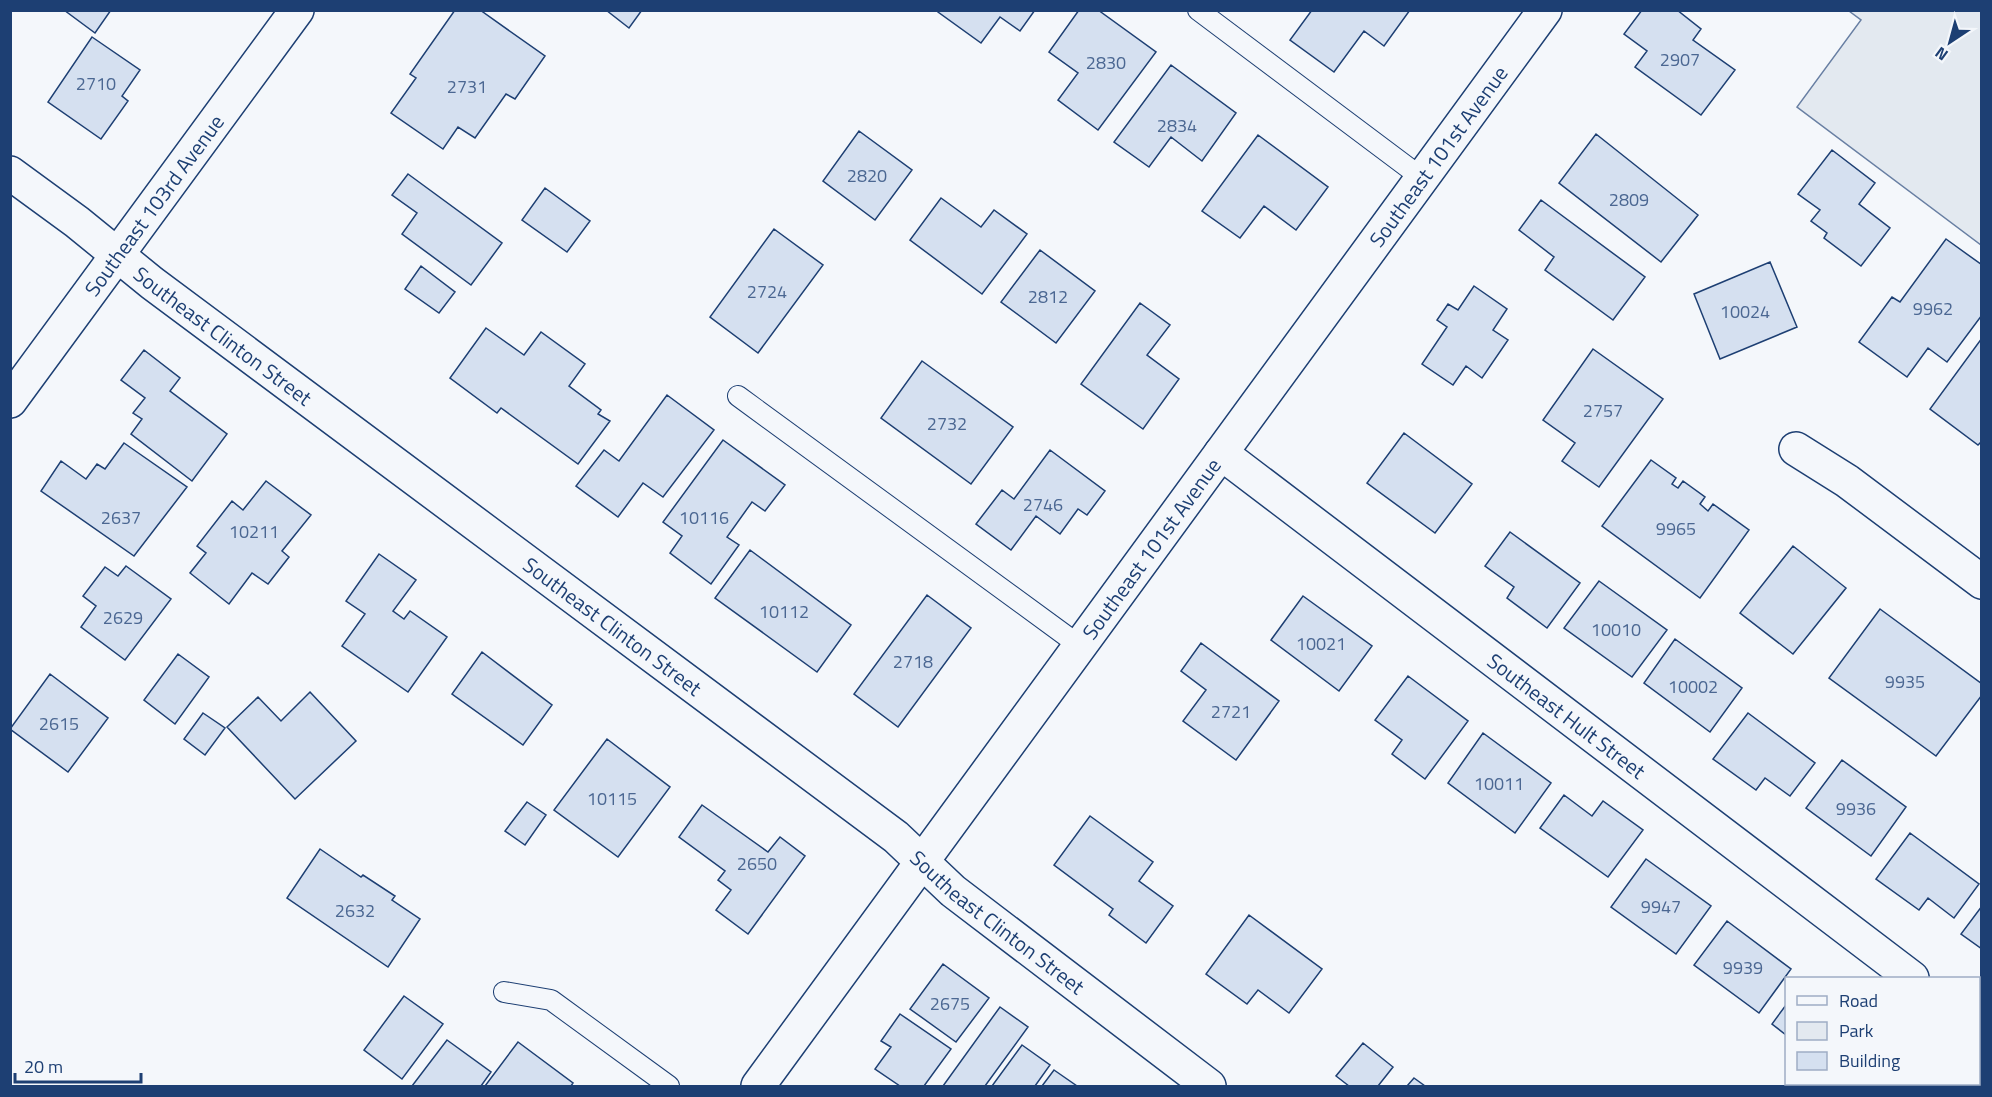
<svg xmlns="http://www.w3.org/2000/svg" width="1992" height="1097" viewBox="0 0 1992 1097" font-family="'Titillium Web',sans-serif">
<rect width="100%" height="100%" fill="#f4f7fb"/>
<path fill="#e3e9f0" stroke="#687fa3" stroke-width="1.5" d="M 1849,11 L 1981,11 L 1981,245 L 1797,107 L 1861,20 Z"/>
<path fill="#d5e0f0" stroke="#1d3f73" stroke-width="1.5" d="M 64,10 L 111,10 L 95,33 Z
M 455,10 L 480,10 L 545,56 L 515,99 L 506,94 L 475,138 L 458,127 L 443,149 L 391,113 L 416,78 L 410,74 Z
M 606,10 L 642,10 L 629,28 Z
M 939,10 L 1035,10 L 1020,31 L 1000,17 L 981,43 L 938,12 Z
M 1079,10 L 1098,10 L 1156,52 L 1098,130 L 1058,100 L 1078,73 L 1049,52 Z
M 1312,10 L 1410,10 L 1384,46 L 1364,31 L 1334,72 L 1290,40 Z
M 1642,10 L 1677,10 L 1701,29 L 1693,40 L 1735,70 L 1701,115 L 1635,67 L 1647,51 L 1624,34 Z
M 92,37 L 140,70 L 122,96 L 128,101 L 101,139 L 48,102 Z
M 1171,65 L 1236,113 L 1202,161 L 1171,137 L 1149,167 L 1114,142 Z
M 859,131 L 912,170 L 875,220 L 823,181 Z
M 1596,134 L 1698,215 L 1661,262 L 1559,183 Z
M 1258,135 L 1328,187 L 1296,230 L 1264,206 L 1240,238 L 1202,211 Z
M 1832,150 L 1875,183 L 1859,204 L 1890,228 L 1861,266 L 1824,238 L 1827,233 L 1811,221 L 1820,210 L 1798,194 Z
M 408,174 L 502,243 L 471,285 L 402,234 L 417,213 L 392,195 Z
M 545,188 L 590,221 L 567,252 L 522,220 Z
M 941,198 L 981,227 L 994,210 L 1027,234 L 982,294 L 910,240 Z
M 1541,200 L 1645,277 L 1613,320 L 1545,270 L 1554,257 L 1519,230 Z
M 774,229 L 823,265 L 758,353 L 710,317 Z
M 1946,239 L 1982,265 L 1982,315 L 1947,362 L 1928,348 L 1907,377 L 1859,342 L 1892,297 L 1900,302 Z
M 1040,250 L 1095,291 L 1056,343 L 1001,302 Z
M 1770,262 L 1797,327 L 1720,359 L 1694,294 Z
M 421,266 L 455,292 L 439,313 L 405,289 Z
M 1474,286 L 1507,309 L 1493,330 L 1508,340 L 1482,378 L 1466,366 L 1453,385 L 1422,364 L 1447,327 L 1437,320 L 1448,304 L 1458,310 Z
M 1140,303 L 1170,325 L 1147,355 L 1179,379 L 1143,429 L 1081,384 Z
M 486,328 L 524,355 L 541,332 L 585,364 L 569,386 L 601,410 L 598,414 L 610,421 L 578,464 L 501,408 L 497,413 L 450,378 Z
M 1982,338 L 1982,441 L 1978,445 L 1930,409 Z
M 1593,349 L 1663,399 L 1599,487 L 1562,461 L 1575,443 L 1543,420 Z
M 144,350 L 180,378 L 170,391 L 227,434 L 192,481 L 131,434 L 142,419 L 133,413 L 145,398 L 121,380 Z
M 922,361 L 1013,427 L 971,484 L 881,418 Z
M 667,395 L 714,430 L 663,497 L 643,483 L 618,517 L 576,486 L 604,450 L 619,461 Z
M 1404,433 L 1472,484 L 1435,533 L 1367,483 Z
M 723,440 L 785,485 L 765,511 L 752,502 L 727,537 L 739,545 L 711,584 L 670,553 L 682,536 L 663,522 Z
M 124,443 L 187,487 L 134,556 L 41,491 L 61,461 L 86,479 L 97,464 L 105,469 Z
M 1050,450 L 1105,491 L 1087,515 L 1078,509 L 1060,534 L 1036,516 L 1011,550 L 976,524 L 1002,490 L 1014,499 Z
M 1651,460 L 1676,478 L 1672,484 L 1678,488 L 1683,481 L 1705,497 L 1700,504 L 1708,511 L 1713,504 L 1749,530 L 1700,598 L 1602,526 Z
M 266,481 L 311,515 L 282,551 L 289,557 L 268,584 L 252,573 L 229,604 L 190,573 L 206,553 L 197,546 L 232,501 L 243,510 Z
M 1510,532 L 1580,583 L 1547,628 L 1507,598 L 1514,587 L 1485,566 Z
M 1793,546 L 1846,588 L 1793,654 L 1740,613 Z
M 750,550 L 851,625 L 817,672 L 715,598 Z
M 379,554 L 416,580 L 393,611 L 404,619 L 410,611 L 447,637 L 408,692 L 342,646 L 365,614 L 346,601 Z
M 126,566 L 171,599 L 125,660 L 81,627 L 96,606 L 83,596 L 105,567 L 118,576 Z
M 1599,581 L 1667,630 L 1632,677 L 1564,628 Z
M 927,595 L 971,628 L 898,727 L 854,694 Z
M 1303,596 L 1372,646 L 1339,691 L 1271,640 Z
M 1880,609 L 1982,684 L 1982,695 L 1936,756 L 1829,678 Z
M 1675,639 L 1742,688 L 1710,732 L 1644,683 Z
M 1201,643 L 1279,701 L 1236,760 L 1183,721 L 1206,690 L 1181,671 Z
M 482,652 L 552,705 L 523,745 L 452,694 Z
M 178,654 L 209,677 L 175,724 L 144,700 Z
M 50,674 L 108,718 L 68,772 L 10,729 Z
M 1408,676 L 1468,721 L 1425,779 L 1392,754 L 1402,740 L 1375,720 Z
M 310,692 L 356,741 L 295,799 L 227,727 L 258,697 L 281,721 Z
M 203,713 L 225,728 L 205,755 L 184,739 Z
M 1748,713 L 1815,763 L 1790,796 L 1765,778 L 1756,790 L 1713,759 Z
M 1483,733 L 1551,783 L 1515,833 L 1448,783 Z
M 607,739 L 670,787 L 618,857 L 554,810 Z
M 1842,760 L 1906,807 L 1871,856 L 1806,808 Z
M 1564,795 L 1592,816 L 1603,801 L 1643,830 L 1608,877 L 1540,828 Z
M 527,802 L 546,815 L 525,845 L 505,831 Z
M 702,805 L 768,852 L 780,837 L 805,856 L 748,934 L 716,910 L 731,890 L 718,880 L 725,871 L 679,837 Z
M 1090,816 L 1153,862 L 1139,881 L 1173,906 L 1146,943 L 1109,915 L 1113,909 L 1054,865 Z
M 1910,833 L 1979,884 L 1954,918 L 1928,898 L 1919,910 L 1876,879 Z
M 320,849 L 361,877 L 363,875 L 395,896 L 392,900 L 420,919 L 388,967 L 287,898 Z
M 1646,859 L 1711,906 L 1676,954 L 1611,907 Z
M 1982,906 L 1982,949 L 1961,934 Z
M 1249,915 L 1322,969 L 1289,1013 L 1258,990 L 1247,1004 L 1206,974 Z
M 1727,921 L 1791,969 L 1759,1013 L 1694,965 Z
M 943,964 L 989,998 L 956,1042 L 910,1009 Z
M 404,996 L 443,1024 L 402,1079 L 364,1050 Z
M 1786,1005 L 1786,1035 L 1772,1024 Z
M 1000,1007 L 1028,1027 L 985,1086 L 943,1086 Z
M 900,1014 L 951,1049 L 924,1086 L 900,1086 L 875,1069 L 891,1047 L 881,1041 Z
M 447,1040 L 491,1072 L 481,1086 L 412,1086 Z
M 518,1042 L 573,1083 L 571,1086 L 485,1086 Z
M 1363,1043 L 1393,1067 L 1378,1086 L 1349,1086 L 1336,1076 Z
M 1022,1045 L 1050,1065 L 1035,1086 L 992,1086 Z
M 1054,1070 L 1077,1086 L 1042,1086 Z
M 1414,1078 L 1425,1086 L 1407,1086 Z
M 1859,1084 L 1953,1084 L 1951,1086 L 1863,1086 Z"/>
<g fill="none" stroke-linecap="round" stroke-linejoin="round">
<defs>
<path id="service" d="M 1198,10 L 1422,178
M 738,396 L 1080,646
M 504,992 L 551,1000 L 669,1086"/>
<g id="minor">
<path id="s1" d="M 10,173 L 77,222 L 152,283 L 896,837 L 953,891 L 1209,1086"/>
<path id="s2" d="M 10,401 L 297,10"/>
<path d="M 1796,449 L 1847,481 L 1982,582"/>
<path id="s3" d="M 1221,453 L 1912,978"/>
<path d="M 1978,1029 L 1982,1032"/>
<path id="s4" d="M 758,1086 L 1545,10"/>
</g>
</defs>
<use href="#service" stroke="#1d3f73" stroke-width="22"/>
<use href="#minor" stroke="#1d3f73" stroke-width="36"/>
<use href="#service" stroke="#f4f7fb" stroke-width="20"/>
<use href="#minor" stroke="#f4f7fb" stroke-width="33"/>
</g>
<g text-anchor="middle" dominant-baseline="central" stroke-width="4.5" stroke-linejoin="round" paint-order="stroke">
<g font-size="18" fill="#4b6792">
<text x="1680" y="59">2907</text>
<text x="1106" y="62">2830</text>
<text x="96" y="83">2710</text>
<text x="467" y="86">2731</text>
<text x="1177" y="125">2834</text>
<text x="867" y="175">2820</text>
<text x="1629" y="199">2809</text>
<text x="767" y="291">2724</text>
<text x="1048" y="296">2812</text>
<text x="1933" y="308">9962</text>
<text x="1745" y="311">10024</text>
<text x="1603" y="410">2757</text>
<text x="947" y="423">2732</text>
<text x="1043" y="504">2746</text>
<text x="121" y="517">2637</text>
<text x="704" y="517">10116</text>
<text x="1676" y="528">9965</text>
<text x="254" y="531">10211</text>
<text x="784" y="611">10112</text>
<text x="123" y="617">2629</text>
<text x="1616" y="629">10010</text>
<text x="1321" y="643">10021</text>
<text x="913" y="661">2718</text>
<text x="1905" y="681">9935</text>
<text x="1693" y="686">10002</text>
<text x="1231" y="711">2721</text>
<text x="59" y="723">2615</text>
<text x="1499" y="783">10011</text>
<text x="612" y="798">10115</text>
<text x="1856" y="808">9936</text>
<text x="757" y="863">2650</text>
<text x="1661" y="906">9947</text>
<text x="355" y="910">2632</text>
<text x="1743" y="967">9939</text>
<text x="950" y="1003">2675</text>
</g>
<g font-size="21" fill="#1d3f73" stroke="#f4f7fb">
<text stroke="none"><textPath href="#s4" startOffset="1152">Southeast 101st Avenue</textPath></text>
<text stroke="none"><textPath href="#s2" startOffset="243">Southeast 103rd Avenue</textPath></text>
<text stroke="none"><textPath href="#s1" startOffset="268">Southeast Clinton Street</textPath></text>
<text stroke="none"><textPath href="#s4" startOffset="666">Southeast 101st Avenue</textPath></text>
<text stroke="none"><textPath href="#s1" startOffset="754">Southeast Clinton Street</textPath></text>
<text stroke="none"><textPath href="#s3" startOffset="434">Southeast Hult Street</textPath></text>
<text stroke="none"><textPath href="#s1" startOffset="1240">Southeast Clinton Street</textPath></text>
</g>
</g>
<rect width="1992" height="1097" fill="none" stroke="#1d3f73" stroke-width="24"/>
<rect x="1785" y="977" width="195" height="108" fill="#f4f7fb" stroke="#9eadc5" stroke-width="1.5"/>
<rect x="1797" y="996" width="30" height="9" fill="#f4f7fb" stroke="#9eadc5" stroke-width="1.5"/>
<text x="1839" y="1007" font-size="18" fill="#1d3f73">Road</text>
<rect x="1797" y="1022" width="30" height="18" fill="#e3e9f0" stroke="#9eadc5" stroke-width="1.5"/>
<text x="1839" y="1037" font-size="18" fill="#1d3f73">Park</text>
<rect x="1797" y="1052" width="30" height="18" fill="#d5e0f0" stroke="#9eadc5" stroke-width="1.5"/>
<text x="1839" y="1067" font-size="18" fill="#1d3f73">Building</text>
<g transform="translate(1950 42) rotate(216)" stroke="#f4f7fb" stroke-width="4.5" paint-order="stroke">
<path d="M0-4.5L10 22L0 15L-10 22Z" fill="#1d3f73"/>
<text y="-9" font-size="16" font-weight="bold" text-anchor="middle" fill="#1d3f73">N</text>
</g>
<path d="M15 1073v9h126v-9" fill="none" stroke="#1d3f73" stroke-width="3"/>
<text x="24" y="1073" font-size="18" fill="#1d3f73" stroke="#f4f7fb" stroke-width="4.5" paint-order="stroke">20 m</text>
</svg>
